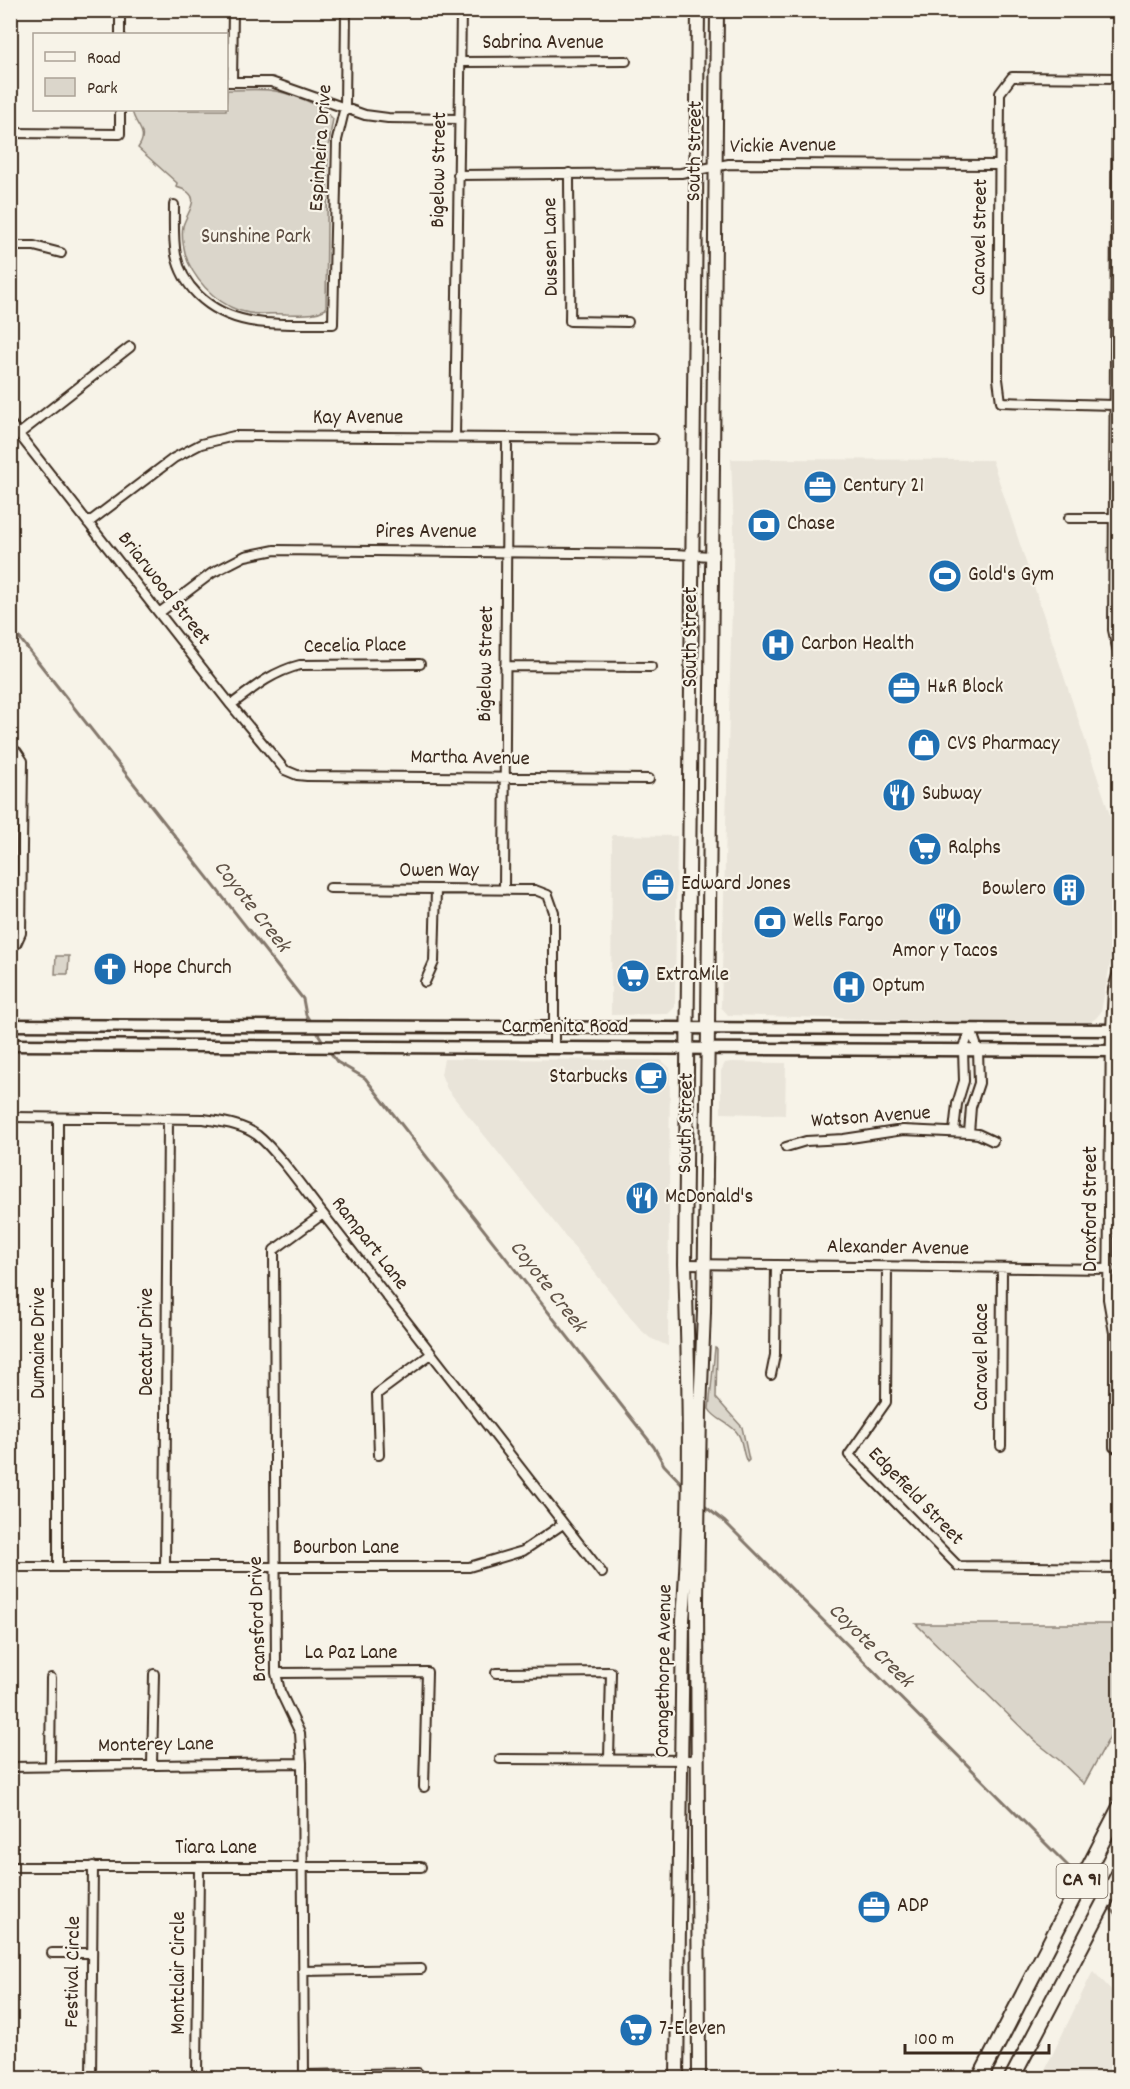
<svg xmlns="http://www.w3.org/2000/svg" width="1130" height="2089" viewBox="0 0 1130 2089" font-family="Dekko,sans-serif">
<rect width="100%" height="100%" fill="#f7f3e8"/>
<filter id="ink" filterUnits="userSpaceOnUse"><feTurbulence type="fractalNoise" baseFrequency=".0167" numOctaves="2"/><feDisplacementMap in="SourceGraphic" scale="12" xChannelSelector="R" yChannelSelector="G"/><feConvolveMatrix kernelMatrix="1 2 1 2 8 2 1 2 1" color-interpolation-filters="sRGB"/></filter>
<g filter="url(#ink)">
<path fill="#e9e4d9" d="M 731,459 L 992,460 L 1119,842 L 1119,937 L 1114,943 L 1101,1012 L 1096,1018 L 1085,1026 L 728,1015 L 721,1007 L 734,532 Z
M 612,835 L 677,836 L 675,1007 L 668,1014 L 611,1015 Z
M 444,1059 L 661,1060 L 670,1068 L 668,1346 L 650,1338 L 641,1330 L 447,1089 L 441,1074 Z
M 731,1062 L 786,1063 L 785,1115 L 721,1113 L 721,1071 L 725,1063 Z
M 1093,1971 L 1119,1998 L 1119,2078 L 1041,2078 Z"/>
<path fill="#dbd6cb" stroke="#8b8074" stroke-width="1.5" d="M 227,90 C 240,90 256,89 269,90 C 290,93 320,103 333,119 L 328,148 L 326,309 C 313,316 301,314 286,314 C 274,313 261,315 249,313 C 223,309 199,286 188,262 C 184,252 181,237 183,226 C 187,211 206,195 176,187 L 177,183 L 138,148 C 150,131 134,126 132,110 L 226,110 Z
M 56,956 L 69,956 L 68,974 L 55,974 Z
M 715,1348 L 717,1349 L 716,1398 L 742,1427 L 749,1460 L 747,1462 C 742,1453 743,1441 738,1434 C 731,1423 715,1420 709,1409 Z
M 916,1624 L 1119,1624 L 1119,1720 L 1084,1784 L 1059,1760 L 1036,1742 Z"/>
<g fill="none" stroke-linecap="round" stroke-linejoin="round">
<path stroke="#84786c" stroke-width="3" d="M 10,626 L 303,999 L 306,1015 L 311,1023
M 315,1029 L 324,1043
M 328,1049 L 337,1062 L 365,1078 L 654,1447 L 664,1465 L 684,1486
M 703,1505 L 725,1522 L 1078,1876
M 1085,1883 L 1101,1900
M 1108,1906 L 1120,1918"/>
<defs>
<path id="minor" d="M 120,34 L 120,10
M 460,62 L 626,61
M 1117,78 L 1113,630 L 1120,661
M 226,82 L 271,82 L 365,115 L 388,118 L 459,119
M 232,82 L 233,10
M 10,133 L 120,134 L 120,110
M 569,173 C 569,223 571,272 570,321 L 628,322
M 458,175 L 681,173 L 729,164 L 1000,165
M 174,205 C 174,221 173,239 176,255 C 179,270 187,284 198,295 C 235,331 284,323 333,324 L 337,140 L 345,107 L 346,10
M 10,246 L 34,246 L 61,253
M 1114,405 L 1001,402 L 998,379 L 1000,93 L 1012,77 L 1120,78
M 10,423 L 231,705 L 285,770 L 297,775 L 307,776 L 649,779
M 19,434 L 130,347
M 455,437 L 461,10
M 1069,518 L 1113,518
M 88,523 L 174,458 L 201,444 L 234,436 L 653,439
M 159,613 L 212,573 L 245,556 L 275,550 L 674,554 L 712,556
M 505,666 L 651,667
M 231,705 C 253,688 272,672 300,665 L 420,664
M 10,748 L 17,752 L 23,761 L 21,933 L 16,944 L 10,946
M 330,888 L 535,890 L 548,895 L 554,912 L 554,1047
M 504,890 L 507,438
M 1120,965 L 1113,989 L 1111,1030 L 1108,1299 L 1114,1333 L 1114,1447 L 1120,1449
M 425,982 L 434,962 L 436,890
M 10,1117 L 204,1119 C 222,1122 242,1124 257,1135 C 278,1152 305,1191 323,1214 L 602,1573
M 954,1131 L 957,1104 L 964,1081 L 963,1050 L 971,1029
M 969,1133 L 971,1107 L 979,1083 L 978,1050 L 971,1029
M 786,1147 L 806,1141 L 844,1139 L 903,1130 L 969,1133 L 978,1134 L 993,1141
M 685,1264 L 1110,1269
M 887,1267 L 886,1402 L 849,1455 L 958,1566 L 1120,1568
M 771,1375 L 775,1355 L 776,1265
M 1001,1446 L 1002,1268
M 379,1455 L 377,1394 L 431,1354
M 10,1567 L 469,1567 L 523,1551 L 563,1524
M 58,1567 L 58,1118
M 165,1567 L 168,1118
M 276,1673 L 427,1672 L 424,1787
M 496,1673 L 611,1672 L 609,1759
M 500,1759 L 699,1760
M 152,1764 L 154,1674
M 50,1766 L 51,1678
M 10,1767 L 302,1763
M 10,1867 L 421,1867
M 52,1953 L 92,1953
M 303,1971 L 421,1969
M 304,2075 L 418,2073
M 91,2078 L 93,1866
M 197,2078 L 199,1867
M 304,2078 L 302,1763 L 300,1733 L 280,1691 L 276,1673 L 274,1250 L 323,1214"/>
<path id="secondary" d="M 10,1025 L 1120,1030
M 10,1045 L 1120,1051"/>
<path id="primary" d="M 677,2078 L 683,1620 C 692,1502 689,1383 685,1264 L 698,10
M 699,2078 L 697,1599 L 700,1411 L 704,1312 L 708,1028 L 717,10"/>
<path id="motorway" d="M 980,2078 L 1120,1807
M 1012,2078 L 1120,1872"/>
</defs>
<use href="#minor" stroke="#3b2a1e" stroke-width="12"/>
<use href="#secondary" stroke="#3b2a1e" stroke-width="15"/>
<use href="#primary" stroke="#3b2a1e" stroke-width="16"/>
<use href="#motorway" stroke="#3b2a1e" stroke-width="18"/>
<use href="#minor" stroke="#f7f3e8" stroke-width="8"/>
<use href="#secondary" stroke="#f7f3e8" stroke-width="10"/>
<use href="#primary" stroke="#f7f3e8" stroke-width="12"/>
<use href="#motorway" stroke="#f7f3e8" stroke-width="14"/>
</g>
</g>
<defs>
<symbol id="office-disc" viewBox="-11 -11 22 22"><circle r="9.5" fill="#1f6fb2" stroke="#f7f3e8"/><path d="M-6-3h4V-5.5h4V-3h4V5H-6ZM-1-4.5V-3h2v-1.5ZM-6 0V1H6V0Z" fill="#fff"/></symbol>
<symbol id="bank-disc" viewBox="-11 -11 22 22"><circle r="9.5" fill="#1f6fb2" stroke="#f7f3e8"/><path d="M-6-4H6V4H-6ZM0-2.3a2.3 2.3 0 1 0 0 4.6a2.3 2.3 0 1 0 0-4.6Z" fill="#fff"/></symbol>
<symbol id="stadium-disc" viewBox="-11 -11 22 22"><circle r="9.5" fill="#1f6fb2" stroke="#f7f3e8"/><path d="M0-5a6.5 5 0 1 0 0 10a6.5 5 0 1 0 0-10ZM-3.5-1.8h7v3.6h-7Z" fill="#fff"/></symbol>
<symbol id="hospital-disc" viewBox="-11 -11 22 22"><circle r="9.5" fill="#1f6fb2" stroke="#f7f3e8"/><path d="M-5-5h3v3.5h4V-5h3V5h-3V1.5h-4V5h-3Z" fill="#fff"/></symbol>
<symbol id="shop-disc" viewBox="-11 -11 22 22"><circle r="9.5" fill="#1f6fb2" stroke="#f7f3e8"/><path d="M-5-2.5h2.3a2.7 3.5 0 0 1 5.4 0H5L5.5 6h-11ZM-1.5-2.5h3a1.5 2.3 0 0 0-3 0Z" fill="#fff"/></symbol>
<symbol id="restaurant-disc" viewBox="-11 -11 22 22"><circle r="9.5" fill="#1f6fb2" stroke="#f7f3e8"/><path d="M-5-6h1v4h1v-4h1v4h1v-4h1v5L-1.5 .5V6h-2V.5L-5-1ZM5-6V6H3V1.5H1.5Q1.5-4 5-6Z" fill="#fff"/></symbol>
<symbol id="supermarket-disc" viewBox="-11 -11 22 22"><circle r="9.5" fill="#1f6fb2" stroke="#f7f3e8"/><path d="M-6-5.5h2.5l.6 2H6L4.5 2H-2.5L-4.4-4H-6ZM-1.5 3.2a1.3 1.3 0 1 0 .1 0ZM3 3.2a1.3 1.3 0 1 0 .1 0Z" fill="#fff"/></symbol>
<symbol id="building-disc" viewBox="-11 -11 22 22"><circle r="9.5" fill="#1f6fb2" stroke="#f7f3e8"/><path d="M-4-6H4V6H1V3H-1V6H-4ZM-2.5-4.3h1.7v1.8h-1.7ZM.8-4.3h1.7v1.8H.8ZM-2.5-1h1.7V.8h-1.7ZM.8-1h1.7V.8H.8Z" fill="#fff"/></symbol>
<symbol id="church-disc" viewBox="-11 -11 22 22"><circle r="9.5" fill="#1f6fb2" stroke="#f7f3e8"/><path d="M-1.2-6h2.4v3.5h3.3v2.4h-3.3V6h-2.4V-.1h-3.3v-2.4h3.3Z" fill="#fff"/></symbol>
<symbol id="cafe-disc" viewBox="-11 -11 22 22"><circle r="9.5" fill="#1f6fb2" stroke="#f7f3e8"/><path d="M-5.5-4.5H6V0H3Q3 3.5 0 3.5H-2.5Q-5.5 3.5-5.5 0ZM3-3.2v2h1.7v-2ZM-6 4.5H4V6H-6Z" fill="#fff"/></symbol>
</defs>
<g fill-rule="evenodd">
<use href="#office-disc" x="801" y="468" width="38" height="38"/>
<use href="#bank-disc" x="745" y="506" width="38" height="38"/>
<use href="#stadium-disc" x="926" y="557" width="38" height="38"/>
<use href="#hospital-disc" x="759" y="626" width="38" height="38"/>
<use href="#office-disc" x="885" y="669" width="38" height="38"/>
<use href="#shop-disc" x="905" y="726" width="38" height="38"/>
<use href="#restaurant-disc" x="880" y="776" width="38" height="38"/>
<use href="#supermarket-disc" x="906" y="830" width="38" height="38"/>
<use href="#office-disc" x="639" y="866" width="38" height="38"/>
<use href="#building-disc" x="1050" y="871" width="38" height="38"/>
<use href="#restaurant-disc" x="926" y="900" width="38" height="38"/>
<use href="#bank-disc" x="751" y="903" width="38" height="38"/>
<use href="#church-disc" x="91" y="950" width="38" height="38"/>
<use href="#supermarket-disc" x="614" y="957" width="38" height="38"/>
<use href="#hospital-disc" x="830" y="968" width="38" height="38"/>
<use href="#cafe-disc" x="632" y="1059" width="38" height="38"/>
<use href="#restaurant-disc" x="623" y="1179" width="38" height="38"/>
<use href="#office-disc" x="855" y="1888" width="38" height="38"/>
<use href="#supermarket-disc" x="617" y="2011" width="38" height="38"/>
</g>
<g text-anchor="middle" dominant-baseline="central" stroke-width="4.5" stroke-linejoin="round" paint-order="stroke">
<rect fill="#f7f3e8" stroke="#73665b" stroke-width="1.5" x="1056.5" y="1864" width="51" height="34" rx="4.5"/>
<g font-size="20" font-weight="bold" fill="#3b2a1e">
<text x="1082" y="1881">CA 91</text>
</g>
<g font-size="21" fill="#3b2a1e" stroke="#f7f3e8">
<text x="543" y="44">Sabrina Avenue</text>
<text transform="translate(783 147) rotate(-1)">Vickie Avenue</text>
<text transform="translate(322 148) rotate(-86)">Espinheira Drive</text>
<text transform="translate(696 151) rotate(-89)">South Street</text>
<text transform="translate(440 170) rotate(-89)">Bigelow Street</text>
<text transform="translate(981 237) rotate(-89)">Caravel Street</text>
<text transform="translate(552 247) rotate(-91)">Dussen Lane</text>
<text x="358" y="419">Kay Avenue</text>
<text x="426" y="533">Pires Avenue</text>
<text transform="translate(163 589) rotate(52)">Briarwood Street</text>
<text transform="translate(692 637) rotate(-90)">South Street</text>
<text transform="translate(355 647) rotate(-1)">Cecelia Place</text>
<text transform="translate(487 664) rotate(-89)">Bigelow Street</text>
<text transform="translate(470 759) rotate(1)">Martha Avenue</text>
<text x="439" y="872">Owen Way</text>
<text x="565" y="1028">Carmenita Road</text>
<text transform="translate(871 1118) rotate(-4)">Watson Avenue</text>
<text transform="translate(687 1123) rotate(-89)">South Street</text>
<text transform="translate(1092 1209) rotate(-90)">Droxford Street</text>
<text transform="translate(369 1244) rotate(52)">Rampart Lane</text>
<text transform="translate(898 1249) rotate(1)">Alexander Avenue</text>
<text transform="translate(148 1342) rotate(-90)">Decatur Drive</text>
<text transform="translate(40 1343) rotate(-90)">Dumaine Drive</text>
<text transform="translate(983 1357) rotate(-90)">Caravel Place</text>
<text transform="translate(915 1497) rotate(46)">Edgefield Street</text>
<text x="346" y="1549">Bourbon Lane</text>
<text transform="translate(259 1619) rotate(-92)">Bransford Drive</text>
<text x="351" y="1654">La Paz Lane</text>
<text transform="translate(665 1671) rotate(-89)">Orangethorpe Avenue</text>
<text transform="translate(156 1746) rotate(-1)">Monterey Lane</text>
<text x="216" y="1849">Tiara Lane</text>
<text transform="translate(74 1972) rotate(-89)">Festival Circle</text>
<text transform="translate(180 1973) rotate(-90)">Montclair Circle</text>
</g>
<g font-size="21" fill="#5b4c41" stroke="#f7f3e8">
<text x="256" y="238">Sunshine Park</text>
</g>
<g font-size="21" fill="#3b2a1e" stroke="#f7f3e8" text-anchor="start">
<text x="843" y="487">Century 21</text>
<text x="787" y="525">Chase</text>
<text x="968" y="576">Gold's Gym</text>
<text x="801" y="645">Carbon Health</text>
<text x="927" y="688">H&amp;R Block</text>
<text x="947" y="745">CVS Pharmacy</text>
<text x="922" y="795">Subway</text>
<text x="948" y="849">Ralphs</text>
<text x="681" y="885">Edward Jones</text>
<text x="1046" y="890" text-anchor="end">Bowlero</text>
<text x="793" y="922">Wells Fargo</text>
<text x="945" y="952" text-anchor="middle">Amor y Tacos</text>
<text x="133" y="969">Hope Church</text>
<text x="656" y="976">ExtraMile</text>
<text x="872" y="987">Optum</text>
<text x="628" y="1078" text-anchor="end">Starbucks</text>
<text x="665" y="1198">McDonald's</text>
<text x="897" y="1907">ADP</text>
<text x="659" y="2030">7-Eleven</text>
</g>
<g font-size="22" font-style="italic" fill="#5f5145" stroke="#f7f3e8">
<text transform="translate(251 907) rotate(52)">Coyote Creek</text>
<text transform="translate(547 1287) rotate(52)">Coyote Creek</text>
<text transform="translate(870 1646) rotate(45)">Coyote Creek</text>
</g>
</g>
<rect width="1130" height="2089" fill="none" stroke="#f7f3e8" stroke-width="36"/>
<rect x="18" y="18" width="1094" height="2053" fill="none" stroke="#3b2a1e" stroke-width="2" filter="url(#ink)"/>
<rect x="33" y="33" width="195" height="78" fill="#f7f3e8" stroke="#aca397" stroke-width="1.5"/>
<rect x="45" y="52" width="30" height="9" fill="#f7f3e8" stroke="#aca397" stroke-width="1.5"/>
<text x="87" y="63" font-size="18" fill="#3b2a1e">Road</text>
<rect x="45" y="78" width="30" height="18" fill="#dbd6cb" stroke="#aca397" stroke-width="1.5"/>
<text x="87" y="93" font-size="18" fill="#3b2a1e">Park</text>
<path d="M905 2044v9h144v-9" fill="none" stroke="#3b2a1e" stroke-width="3"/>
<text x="914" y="2044" font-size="18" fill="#3b2a1e" stroke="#f7f3e8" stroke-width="4.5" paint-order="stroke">100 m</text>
</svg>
